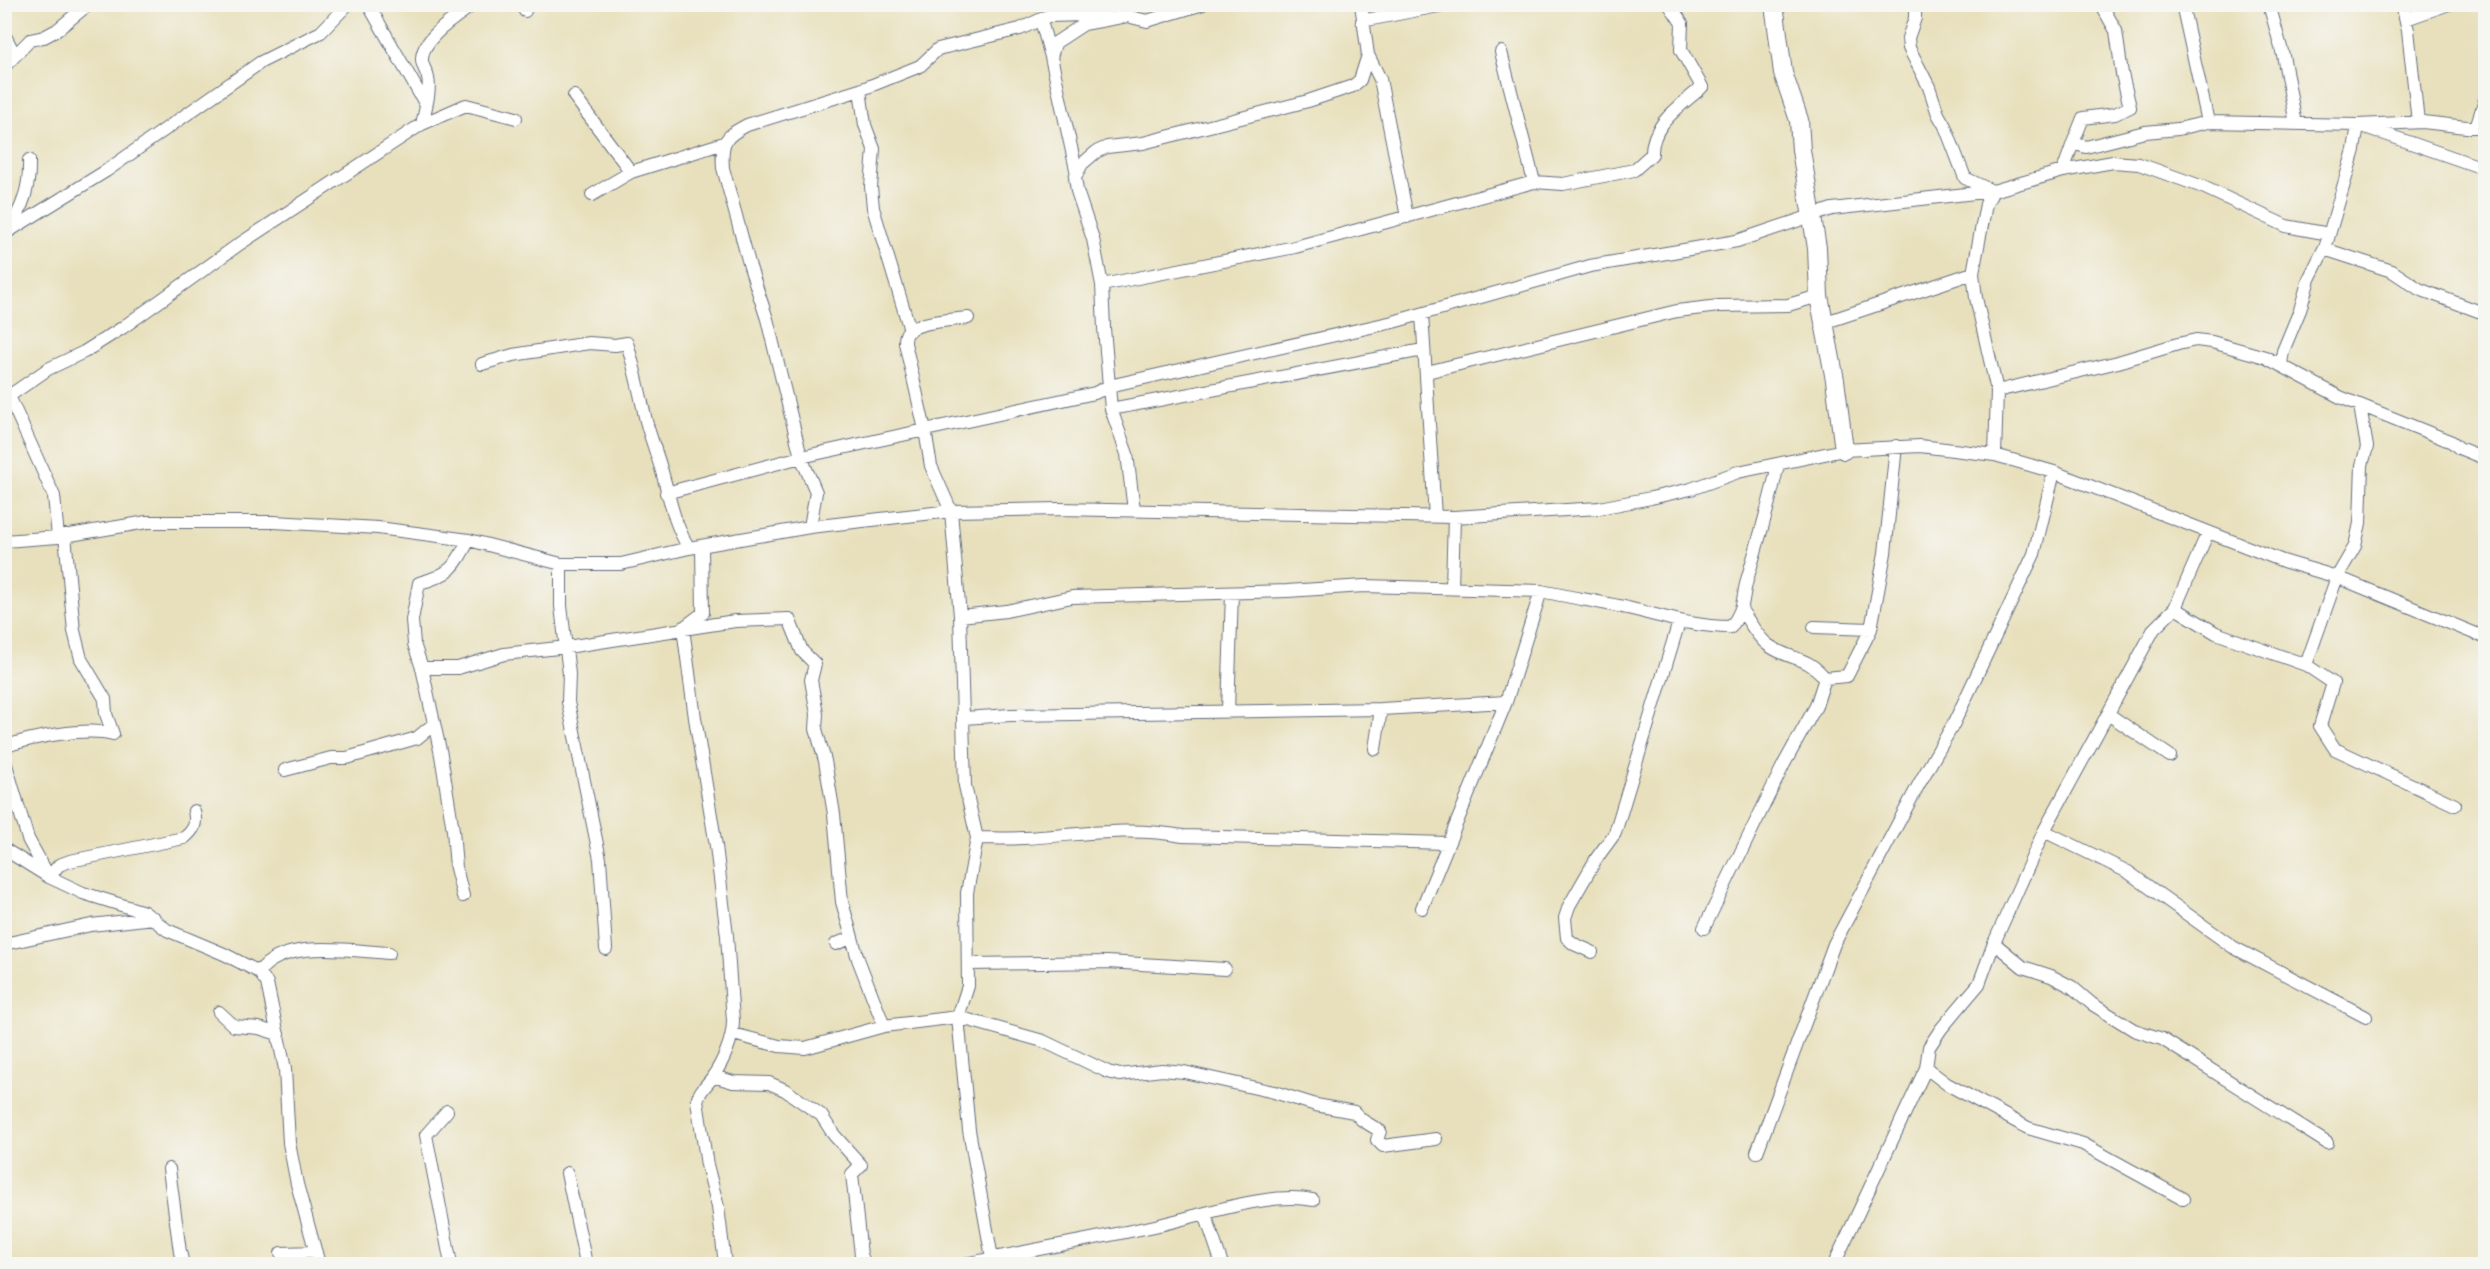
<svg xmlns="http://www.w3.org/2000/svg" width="2490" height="1269" viewBox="0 0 2490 1269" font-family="'Playpen Sans',sans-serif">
<rect width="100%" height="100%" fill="#f6f6f2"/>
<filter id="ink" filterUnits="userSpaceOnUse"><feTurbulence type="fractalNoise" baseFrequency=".0167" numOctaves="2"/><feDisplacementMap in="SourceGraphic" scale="12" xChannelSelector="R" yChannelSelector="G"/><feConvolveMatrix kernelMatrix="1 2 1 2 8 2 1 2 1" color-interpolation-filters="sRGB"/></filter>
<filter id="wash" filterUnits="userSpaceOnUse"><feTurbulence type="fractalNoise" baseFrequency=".008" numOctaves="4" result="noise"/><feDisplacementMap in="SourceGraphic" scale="24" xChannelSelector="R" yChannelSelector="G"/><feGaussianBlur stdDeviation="1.35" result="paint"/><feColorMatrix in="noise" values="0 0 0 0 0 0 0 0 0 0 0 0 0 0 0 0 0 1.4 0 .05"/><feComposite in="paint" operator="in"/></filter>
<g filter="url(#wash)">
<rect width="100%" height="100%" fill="#e8e0bc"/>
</g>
<g filter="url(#ink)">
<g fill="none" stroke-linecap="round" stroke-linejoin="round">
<defs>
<path id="street" d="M 368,4 L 426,105
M 521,4 L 525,11
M 1361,4 L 1368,55 L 1380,79 L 1407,217
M 1915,4 L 1915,18 L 1908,38 L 1909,48 L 1929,87 L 1938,114 L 1945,126 L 1965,178 L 1992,191
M 2269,4 L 2283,55 L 2296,124
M 2402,4 L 2408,30 L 2418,122
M 1915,7 L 1929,4
M 2406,19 L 2449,4
M 1041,21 L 1051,57
M 1362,21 L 1449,4
M 4,34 L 15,55
M 1501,52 L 1534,182
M 4,67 L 30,40 L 44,37 L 57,30 L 85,7 L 91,4
M 860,90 L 865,125 L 874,149 L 871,187 L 873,208 L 910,330
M 574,96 L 631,172
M 2208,122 L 2358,125 L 2423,122 L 2466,127 L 2486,127
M 422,124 L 466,105 L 516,118
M 2365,127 L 2486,169
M 2476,127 L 2486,97
M 2073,143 L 2083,118 L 2115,114 L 2130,107 L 2122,74 L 2116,31 L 2101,4
M 2063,171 L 2073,143 L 2086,147 L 2145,132 L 2178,129 L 2208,122 L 2182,4
M 1077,174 L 1051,57 L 1055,43 L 1084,24 L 1127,16 L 1147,21 L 1203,4
M 1993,191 L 1986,204 L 1973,273 L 1976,298 L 1997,391 L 1995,455
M 592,195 L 631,172 L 724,143
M 9,229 C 23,207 30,187 29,160
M 4,234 L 106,171 L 261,62 L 321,32 L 348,4
M 2324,249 L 2392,271 L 2419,289 L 2486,314
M 1102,285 L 1295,247 L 1534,182 L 1563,184 L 1624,172 L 1634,170 L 1652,154 C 1651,124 1681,106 1702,87 L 1681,50 L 1682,23 L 1669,4
M 1422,314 L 1435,517
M 968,318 C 954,320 921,321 910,330 C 905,333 905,338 905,343 L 925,430 L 931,466 L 951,511 L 960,616 L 965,786 L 977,838 L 967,893 L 968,986 L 958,1017 L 969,1130 L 992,1258
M 1823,323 L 1973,273
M 482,364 L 513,355 L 589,343 L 615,345 L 627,343 C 635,369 640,394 646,421 C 651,440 659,459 664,479 C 671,504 675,526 689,548
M 2281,364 L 2283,351 L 2300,310 L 2309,279 L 2326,245 L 2354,150 L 2358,125
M 1427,372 L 1677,311 L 1719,306 L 1788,305 L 1819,296
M 5,390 L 9,396 L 54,496 L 58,537
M 1997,391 L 2118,362 L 2178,344 L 2196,340 L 2212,342 L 2265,357 L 2340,397 L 2452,442 L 2459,448 L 2486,459
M 9,396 L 48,369 L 84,352 L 122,328 L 238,245 L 422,124 C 425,110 431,92 428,78 C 427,72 422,66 422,60 C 421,38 458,16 474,4
M 2360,406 L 2367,447 L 2362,465 L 2360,523 L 2355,546 L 2337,577 L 2306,665 L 2333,683 L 2320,726 L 2335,749 L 2455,805
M 1111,409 L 1423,350
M 666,493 L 801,457 L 1095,393 L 1109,386 L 1393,322 L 1590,266 L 1737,241 L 1832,209 L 1993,191 L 2063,171 L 2113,162 L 2139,164 L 2203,187 L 2286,226 L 2329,234
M 1134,510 L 1127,454 L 1111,409 L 1104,328 L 1102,285 L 1093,239 L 1077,191 L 1075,177 L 1082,164 L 1096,152 L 1107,147 L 1143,143 L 1308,101 L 1353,86 L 1360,80 L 1368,55
M 810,527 L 816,492 L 801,457 L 767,319 L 750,267 L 723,168 C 721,142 724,137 747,125 L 860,90 L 920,66 L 938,49 L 1020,29 L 1048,16 L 1085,15 L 1117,4
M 65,535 L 74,631 L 81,659 L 105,699 L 106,714 L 113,734
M 4,541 L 58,537 L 147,522 L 274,522 L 378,528 L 469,540 L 561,564 L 621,564 L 689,548 L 810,527 L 951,511 L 1059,509 L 1454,517 L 1599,508 L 1651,498 L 1691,489 L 1738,472 L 1844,450 L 1920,446 L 1995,455 L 2054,472 L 2283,561 L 2337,577 L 2486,638
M 702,547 L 703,613 L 683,628 L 695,718 L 716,846 L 727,936 L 733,1021 C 733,1040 723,1062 712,1078 C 706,1086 699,1091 697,1101 L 707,1165 L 718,1207 L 725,1264
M 561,564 L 561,606 L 569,674 L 568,702 L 600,859 L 606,949
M 1452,587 L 1454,517
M 1541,591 C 1570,597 1599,602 1628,608 C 1664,617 1694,627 1731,627 C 1746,605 1741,602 1747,580 C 1758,541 1770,504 1778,464
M 2175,608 L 2216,633 L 2306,665
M 1742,611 C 1750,622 1757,637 1768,645 C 1790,661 1805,654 1825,678
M 960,616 L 1006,611 L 1072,597 L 1287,591 L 1364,586 L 1541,591 L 1506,702 L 1422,908
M 1814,627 L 1871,629 L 1885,553 L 1896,446
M 422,668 L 458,668 L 504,654 L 567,647 L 735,621 L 789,619 L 802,651 L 815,664 L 811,680 L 817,714 L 816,729 L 825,761 L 834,814 L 842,902 L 858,959 L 884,1026
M 1825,678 L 1847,676 L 1871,629
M 1228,711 L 1232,593
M 2108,714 L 2170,756
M 963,718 L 1011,715 L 1381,709 L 1506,702
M 4,747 C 31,737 86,727 113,734
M 1375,749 L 1381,709
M 4,758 L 28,839 L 49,877 L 59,865 L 70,861 L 184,838 C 194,830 197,824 194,811
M 285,770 L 331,758 L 347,758 L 417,738 L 434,724
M 2044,831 L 2154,629 L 2175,608 L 2208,532
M 977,838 C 992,838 1008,839 1024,838 C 1077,835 1130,826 1183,836 L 1447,843
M 4,849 L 49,877 L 83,893 L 144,912 L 167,930 L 224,954 L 259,972 L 267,983 L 285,1069 L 289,1143 L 297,1184 L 319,1264
M 463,896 L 456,868 L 453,830 L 441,755 L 422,668 L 414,644 L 412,620 L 419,583 C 450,575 454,568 469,540
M 1704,928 L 1784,764 L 1816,706 L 1825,678
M 1994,943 L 2023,967 L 2051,976 L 2072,987 L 2092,1004 L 2134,1030 L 2162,1039 L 2327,1143
M 4,944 L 91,925 L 154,918
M 836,944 L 851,938
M 1592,952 L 1574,944 L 1567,938 L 1565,918 L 1569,906 L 1596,859 L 1615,833 L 1679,622
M 968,964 L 1107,962 L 1225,969
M 259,972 C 284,938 351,951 389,953
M 219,1012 L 234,1026 L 259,1028 L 278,1034
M 733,1034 L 779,1046 L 805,1048 L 884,1026 L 958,1017 L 1043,1041 L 1108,1072 L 1120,1075 L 1162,1070 L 1184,1072 L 1274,1092 L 1316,1105 L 1354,1112 L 1362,1120 L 1380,1131 L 1377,1140 L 1383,1146 L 1436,1139
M 1926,1068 L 1947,1084 L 2028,1128 L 2083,1144 L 2183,1199
M 713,1076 L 733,1082 L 769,1083 L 785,1090 L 821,1115 L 834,1135 L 861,1165 L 852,1174 L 861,1255 L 865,1264
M 447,1111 L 426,1135 L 451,1264
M 1757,1152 L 1834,944 L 1919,784 L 1954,723 L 2034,554 L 2054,472
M 169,1169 L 180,1252 L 183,1264
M 567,1173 L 586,1264
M 1205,1214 L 1222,1264
M 281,1253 L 316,1252
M 1836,1260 L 1926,1068 L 1929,1047 L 1941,1029 L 1979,984 L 1994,943 L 2044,831 L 2128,872 L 2233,947 L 2366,1017
M 965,1264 C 1030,1250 1095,1239 1159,1225 C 1203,1215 1270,1191 1313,1200"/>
<path id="secondary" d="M 1774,4 L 1783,73 L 1799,120 L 1801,150 L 1817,248 L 1819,296 L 1835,380 L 1844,450"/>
</defs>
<use href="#street" stroke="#636d7f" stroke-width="14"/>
<use href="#secondary" stroke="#636d7f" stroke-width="20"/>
<use href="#street" stroke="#fff" stroke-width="12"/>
<use href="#secondary" stroke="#fff" stroke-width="18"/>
</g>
</g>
<rect width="2490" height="1269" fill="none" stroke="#f6f6f2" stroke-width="24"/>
</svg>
